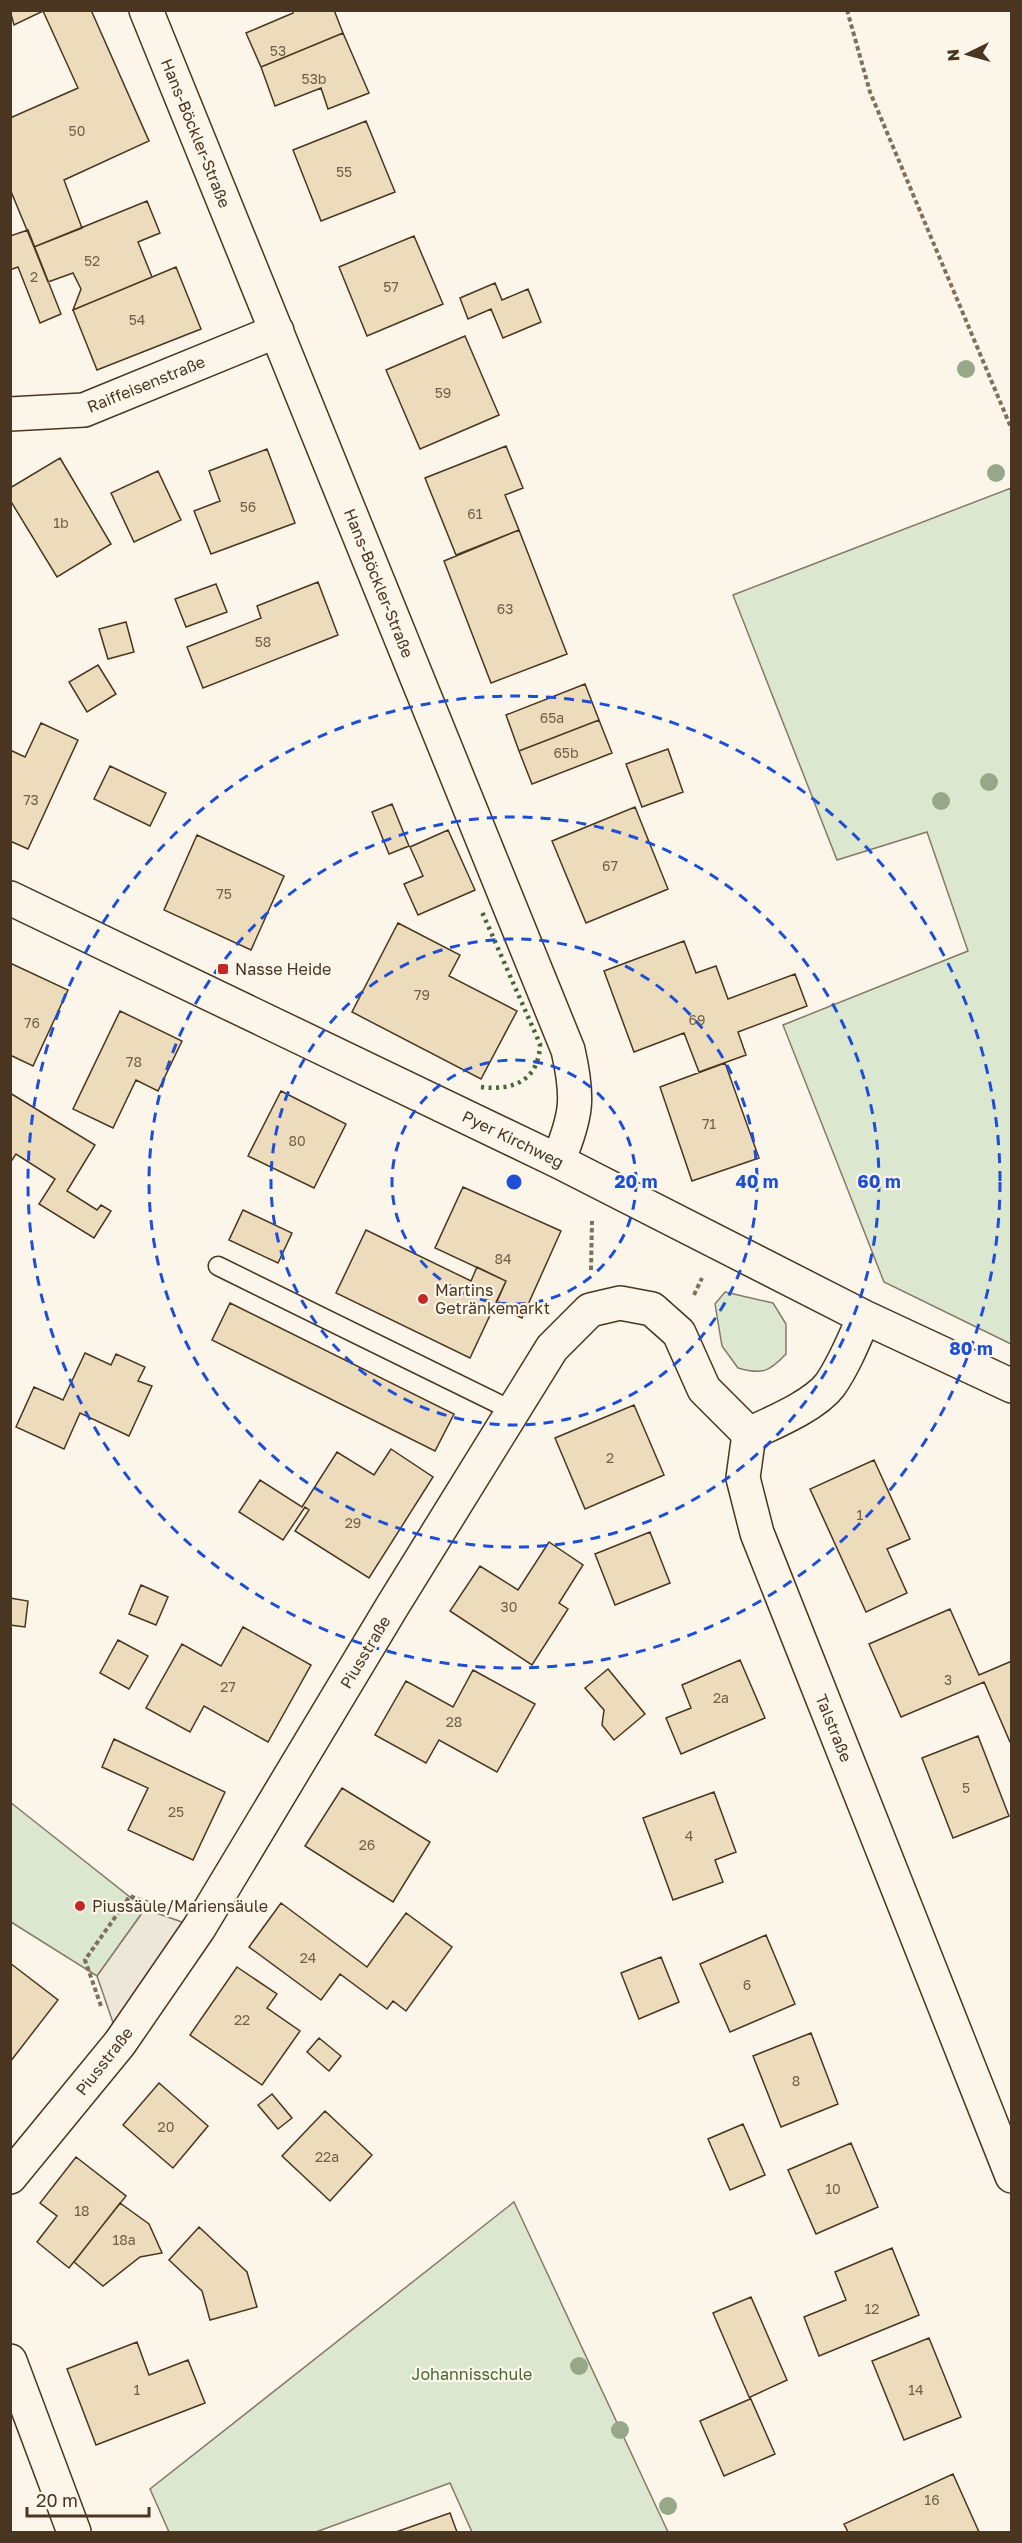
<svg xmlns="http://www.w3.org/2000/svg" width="1022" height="2543" viewBox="0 0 1022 2543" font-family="'Golos Text',sans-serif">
<rect width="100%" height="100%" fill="#fbf6e9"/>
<path fill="#dce7d0" stroke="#887966" stroke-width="1.5" d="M 1011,488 L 1011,1344 L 884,1282 L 783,1025 L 968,951 L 927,832 L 837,860 L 733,595 Z
M 725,1292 L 773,1303 L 786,1324 L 786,1354 C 769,1372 762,1375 738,1368 L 722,1346 L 715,1304 Z
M 10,1802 L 145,1909 L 97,1976 L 11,1922 Z
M 514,2202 L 668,2532 L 472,2532 L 450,2483 L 316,2532 L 169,2532 L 150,2489 Z"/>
<path fill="#ede7d9" stroke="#887966" stroke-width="1.5" d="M 145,1909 L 199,1928 L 120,2043 L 97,1976 Z"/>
<path fill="#ecdcbc" stroke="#4a3520" stroke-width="1.5" d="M 10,10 L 91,10 L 149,141 L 64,180 L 82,228 L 34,247 L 10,189 L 10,118 L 78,88 L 43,11 L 14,25 Z
M 292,10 L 334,10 L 343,33 L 261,67 L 246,33 L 293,13 Z
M 343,33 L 369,93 L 328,109 L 321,88 L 275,106 L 261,67 Z
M 366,121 L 395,192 L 321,221 L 293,150 Z
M 147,201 L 160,233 L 138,242 L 152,277 L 73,310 L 81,289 L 73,273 L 48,282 L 34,247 Z
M 28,230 L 61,314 L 40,323 L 18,267 L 10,270 L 10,236 Z
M 414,236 L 443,304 L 367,336 L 339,267 Z
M 176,267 L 201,329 L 97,370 L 73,310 Z
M 495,283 L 502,300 L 528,289 L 541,322 L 503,338 L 491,309 L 468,319 L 460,298 Z
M 465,336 L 499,415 L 420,449 L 386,370 Z
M 506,446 L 523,488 L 505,495 L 519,530 L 456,555 L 425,478 Z
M 267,449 L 295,523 L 211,554 L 194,511 L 220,501 L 209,471 Z
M 60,458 L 111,544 L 57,577 L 10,500 L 10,488 Z
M 158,471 L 181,520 L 134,542 L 111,493 Z
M 519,530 L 567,654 L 491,683 L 444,561 Z
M 318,582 L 338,635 L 203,688 L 187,647 L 261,618 L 257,606 Z
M 216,584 L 227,612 L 186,627 L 175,599 Z
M 126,622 L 134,652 L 108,659 L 99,629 Z
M 98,665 L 116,694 L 87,712 L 69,682 Z
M 585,684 L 599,720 L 519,751 L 506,715 Z
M 599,720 L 612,753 L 532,784 L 519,751 Z
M 41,723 L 78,740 L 28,849 L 10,841 L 10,750 L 25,757 Z
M 668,749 L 683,792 L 642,807 L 626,764 Z
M 110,766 L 166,793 L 150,826 L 94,799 Z
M 392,804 L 409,846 L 389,854 L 372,812 Z
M 635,807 L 668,889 L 586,923 L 552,841 Z
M 448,830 L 475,890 L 418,915 L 404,884 L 423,876 L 410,847 Z
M 197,835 L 284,876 L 251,950 L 164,910 Z
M 398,923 L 460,955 L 449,976 L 517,1011 L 481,1079 L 352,1012 Z
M 684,941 L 696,973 L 716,966 L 728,999 L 795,974 L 807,1006 L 738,1032 L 746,1055 L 699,1072 L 684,1033 L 634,1052 L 604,971 Z
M 10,963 L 68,990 L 33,1066 L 10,1055 Z
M 120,1011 L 182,1041 L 158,1091 L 136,1080 L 113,1128 L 73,1109 Z
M 725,1063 L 759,1158 L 692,1181 L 660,1087 Z
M 281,1091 L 346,1124 L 314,1188 L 248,1156 Z
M 10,1093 L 95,1145 L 67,1191 L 97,1210 L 101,1205 L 111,1211 L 94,1238 L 39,1204 L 55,1179 L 16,1154 L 10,1163 Z
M 463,1187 L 561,1231 L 522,1318 L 495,1306 L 506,1281 L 435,1248 Z
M 243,1210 L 292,1233 L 278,1263 L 229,1240 Z
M 366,1230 L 471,1281 L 477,1267 L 506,1281 L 470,1358 L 336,1293 Z
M 230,1303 L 454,1414 L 435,1451 L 212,1340 Z
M 85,1353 L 111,1365 L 116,1354 L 145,1367 L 138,1381 L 152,1386 L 129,1436 L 80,1413 L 64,1449 L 16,1427 L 34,1387 L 63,1400 Z
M 634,1405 L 664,1475 L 585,1509 L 555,1438 Z
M 391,1449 L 433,1477 L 369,1578 L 295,1531 L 309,1510 L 305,1507 L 283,1540 L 239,1512 L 260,1480 L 302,1507 L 337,1452 L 374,1475 Z
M 874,1460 L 910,1539 L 887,1549 L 907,1593 L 866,1612 L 810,1489 Z
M 650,1532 L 670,1583 L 615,1605 L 595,1554 Z
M 549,1542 L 583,1565 L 559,1603 L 568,1609 L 532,1665 L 450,1611 L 480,1566 L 518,1590 Z
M 141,1585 L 168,1597 L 156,1625 L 129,1614 Z
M 10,1598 L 28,1601 L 25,1627 L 10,1625 Z
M 950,1609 L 979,1675 L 1012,1661 L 1012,1742 L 1010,1742 L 984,1682 L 901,1717 L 869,1644 Z
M 243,1627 L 311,1665 L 268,1742 L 204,1706 L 190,1732 L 146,1708 L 182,1644 L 221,1666 Z
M 118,1640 L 148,1656 L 129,1689 L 100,1673 Z
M 740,1660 L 765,1718 L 681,1754 L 666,1718 L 691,1708 L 682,1685 Z
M 608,1669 L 645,1714 L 614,1740 L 602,1725 L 604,1710 L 585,1688 Z
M 473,1670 L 535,1704 L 497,1772 L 439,1740 L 426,1763 L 375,1735 L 406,1681 L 453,1707 Z
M 978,1736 L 1009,1816 L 953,1838 L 922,1758 Z
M 114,1739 L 225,1792 L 193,1860 L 128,1830 L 148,1788 L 102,1767 Z
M 342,1788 L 430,1842 L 393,1902 L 305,1846 Z
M 714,1792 L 736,1852 L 715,1860 L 723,1882 L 673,1900 L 643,1818 Z
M 281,1903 L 367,1967 L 406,1913 L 452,1947 L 406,2011 L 393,2001 L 387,2009 L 340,1974 L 321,2000 L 249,1947 Z
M 766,1935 L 795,2004 L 730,2032 L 700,1964 Z
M 661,1957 L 679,2002 L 639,2019 L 621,1973 Z
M 10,1963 L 58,2000 L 10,2062 Z
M 237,1967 L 277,1994 L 267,2008 L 300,2031 L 262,2085 L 190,2035 Z
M 811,2033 L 838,2104 L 781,2127 L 753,2056 Z
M 319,2038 L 341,2056 L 329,2071 L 307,2052 Z
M 159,2083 L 208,2126 L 173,2168 L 123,2125 Z
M 272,2094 L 292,2118 L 278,2129 L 258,2105 Z
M 325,2111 L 372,2155 L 330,2201 L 282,2156 Z
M 743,2124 L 765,2175 L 730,2190 L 708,2139 Z
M 851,2143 L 878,2207 L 816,2234 L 788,2170 Z
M 76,2157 L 126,2196 L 69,2268 L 37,2242 L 57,2216 L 40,2203 Z
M 120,2203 L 149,2224 L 162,2253 L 140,2257 L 103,2286 L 74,2262 Z
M 199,2227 L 247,2272 L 257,2307 L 210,2320 L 202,2291 L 169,2260 Z
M 892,2248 L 919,2315 L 819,2356 L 804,2317 L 846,2300 L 835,2272 Z
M 751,2297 L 787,2380 L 750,2397 L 775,2454 L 724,2476 L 700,2421 L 750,2399 L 713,2313 Z
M 929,2338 L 961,2417 L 904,2440 L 872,2361 Z
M 137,2342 L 149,2375 L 188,2360 L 205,2403 L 96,2445 L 67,2369 Z
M 953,2474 L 979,2532 L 848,2532 L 844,2524 Z
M 450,2513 L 457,2532 L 396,2532 Z"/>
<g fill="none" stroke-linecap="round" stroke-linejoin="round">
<defs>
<path id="service" d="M 218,1266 L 513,1411"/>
<path id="minor" d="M 146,10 L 568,1050 C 579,1098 577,1115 558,1161
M 10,414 L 84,410 L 277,331
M 10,898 L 558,1161 L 864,1317 L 1012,1386
M 864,1317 C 854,1340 844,1365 830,1385 C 814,1406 772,1423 749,1434 L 743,1478 L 757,1533 L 1012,2176
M 10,2177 L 120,2043 L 199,1928 L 393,1605 L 552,1348 L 590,1310 L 620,1303 L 652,1309 L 679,1333 L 704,1389 L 749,1434
M 10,2361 L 74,2532"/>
</defs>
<use href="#service" stroke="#4a3520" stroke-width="21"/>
<use href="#minor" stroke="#4a3520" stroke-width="36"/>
<path stroke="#7f6f5c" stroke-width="4" stroke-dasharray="4.5 3" stroke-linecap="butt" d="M 847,10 L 870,92 L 1012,430
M 591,1270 L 592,1221
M 694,1295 L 702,1278
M 101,2006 L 85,1960 L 130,1896 L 165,1909"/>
<use href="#service" stroke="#fbf6e9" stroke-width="18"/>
<use href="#minor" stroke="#fbf6e9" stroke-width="33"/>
<path stroke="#436837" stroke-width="4.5" stroke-dasharray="3 4.5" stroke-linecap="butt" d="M 481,1087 C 514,1091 539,1080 540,1044 L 482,912"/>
</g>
<g fill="#96a887">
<circle cx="966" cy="369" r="9"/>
<circle cx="996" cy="473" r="9"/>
<circle cx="989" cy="782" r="9"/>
<circle cx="941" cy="801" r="9"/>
<circle cx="579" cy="2366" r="9"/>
<circle cx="620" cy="2430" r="9"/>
<circle cx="668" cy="2506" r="9"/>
</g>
<g fill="none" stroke="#1d4ed8" stroke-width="3" stroke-dasharray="10 8">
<circle cx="514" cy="1182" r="122"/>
<circle cx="514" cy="1182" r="243"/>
<circle cx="514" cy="1182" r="365"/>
<circle cx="514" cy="1182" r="486"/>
</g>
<g fill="#c62828" stroke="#fbf6e9" stroke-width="2">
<rect x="217" y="963" width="12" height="12" rx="3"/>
<circle cx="423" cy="1299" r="6"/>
<circle cx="80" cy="1906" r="6"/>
</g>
<g text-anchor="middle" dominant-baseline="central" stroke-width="4.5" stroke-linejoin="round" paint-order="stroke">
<g font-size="14" fill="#725f47">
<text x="278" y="50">53</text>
<text x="314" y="78">53b</text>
<text x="77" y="130">50</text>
<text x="344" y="171">55</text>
<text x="92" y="260">52</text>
<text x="34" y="276">2</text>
<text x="391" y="286">57</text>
<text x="137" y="319">54</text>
<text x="443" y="392">59</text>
<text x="248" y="506">56</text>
<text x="475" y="513">61</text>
<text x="61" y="522">1b</text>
<text x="505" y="608">63</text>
<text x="263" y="641">58</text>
<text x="552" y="717">65a</text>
<text x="566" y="752">65b</text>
<text x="31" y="799">73</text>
<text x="610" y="865">67</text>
<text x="224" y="893">75</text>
<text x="422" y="994">79</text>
<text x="697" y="1019">69</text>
<text x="32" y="1022">76</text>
<text x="134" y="1061">78</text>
<text x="709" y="1123">71</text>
<text x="297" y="1140">80</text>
<text x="503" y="1258">84</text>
<text x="610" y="1457">2</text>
<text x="860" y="1514">1</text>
<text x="353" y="1522">29</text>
<text x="509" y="1606">30</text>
<text x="948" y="1679">3</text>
<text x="228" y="1686">27</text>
<text x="721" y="1697">2a</text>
<text x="454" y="1721">28</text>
<text x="966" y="1787">5</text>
<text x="176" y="1811">25</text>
<text x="689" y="1835">4</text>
<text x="367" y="1844">26</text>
<text x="308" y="1957">24</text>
<text x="747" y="1984">6</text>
<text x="242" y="2019">22</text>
<text x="796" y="2080">8</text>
<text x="166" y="2126">20</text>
<text x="327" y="2156">22a</text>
<text x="833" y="2188">10</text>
<text x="82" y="2210">18</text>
<text x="124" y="2239">18a</text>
<text x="872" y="2308">12</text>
<text x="137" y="2389">1</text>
<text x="916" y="2389">14</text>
<text x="932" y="2499">16</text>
</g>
<g font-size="16" fill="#4a3520" stroke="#fbf6e9">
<text transform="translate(196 133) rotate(68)">Hans-Böckler-Straße</text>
<text transform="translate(146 384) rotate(-22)">Raiffeisenstraße</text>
<text transform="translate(379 583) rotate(68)">Hans-Böckler-Straße</text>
<text transform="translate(513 1139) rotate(26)">Pyer Kirchweg</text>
<text transform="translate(365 1652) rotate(-59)">Piusstraße</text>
<text transform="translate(834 1728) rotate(68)">Talstraße</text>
<text transform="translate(104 2061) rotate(-52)">Piusstraße</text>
</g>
<g font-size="16" fill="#4a3520" stroke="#fbf6e9" text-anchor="start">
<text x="235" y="969">Nasse Heide</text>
<text x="435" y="1290">Martins<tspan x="435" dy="18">Getränkemarkt</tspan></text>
<text x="92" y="1906">Piussäule/Mariensäule</text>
</g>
<g font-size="16" fill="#436837" stroke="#fbf6e9">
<text x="472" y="2374">Johannisschule</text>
</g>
</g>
<circle cx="514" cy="1182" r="9" fill="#1d4ed8" stroke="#fbf6e9" stroke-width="3"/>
<g font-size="18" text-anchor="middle" font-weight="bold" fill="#1d4ed8" stroke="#fbf6e9" stroke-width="4.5" stroke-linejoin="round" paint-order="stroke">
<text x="636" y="1188">20 m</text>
<text x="757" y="1188">40 m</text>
<text x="879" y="1188">60 m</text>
<text x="971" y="1355">80 m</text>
</g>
<rect width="1022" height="2543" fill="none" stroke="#4a3520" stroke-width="24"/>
<g transform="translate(968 54) rotate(265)" stroke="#fbf6e9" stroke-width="4.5" paint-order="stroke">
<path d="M0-4.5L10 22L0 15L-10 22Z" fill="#4a3520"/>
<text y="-9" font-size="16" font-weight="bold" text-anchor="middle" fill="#4a3520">N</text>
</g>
<path d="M27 2507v9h122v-9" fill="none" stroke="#4a3520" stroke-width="3"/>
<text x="36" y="2507" font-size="18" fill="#4a3520" stroke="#fbf6e9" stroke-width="4.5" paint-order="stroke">20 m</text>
</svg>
